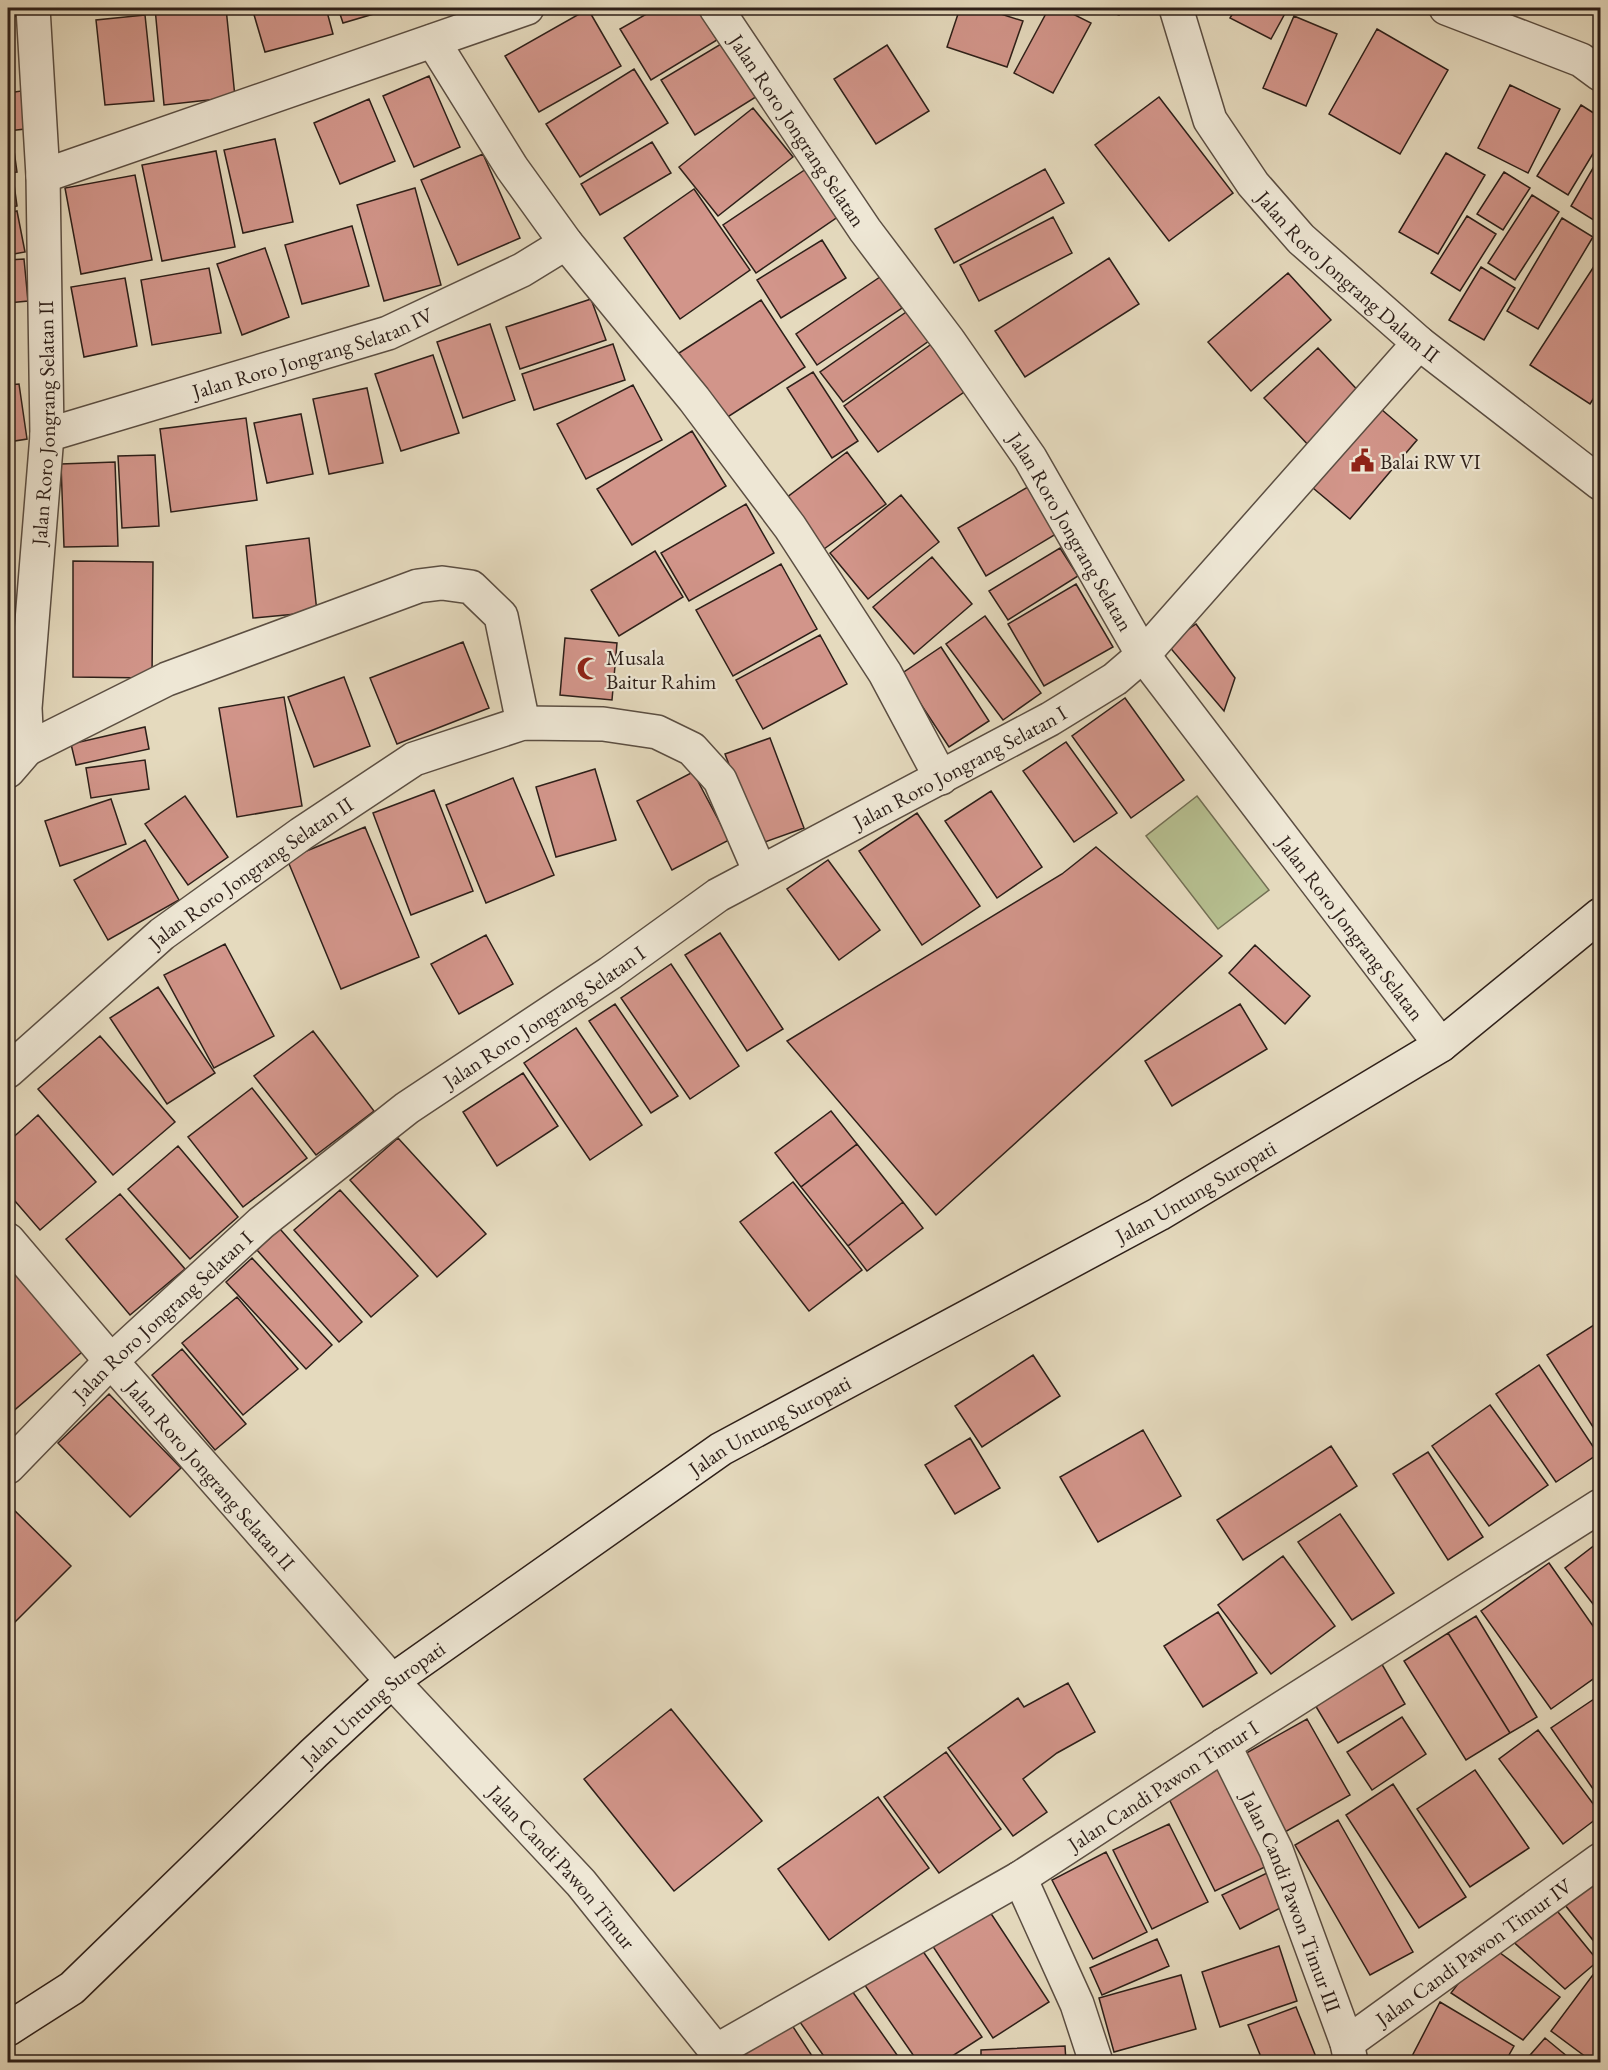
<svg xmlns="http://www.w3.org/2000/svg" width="1608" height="2070" viewBox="0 0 1608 2070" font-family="'EB Garamond',serif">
<rect width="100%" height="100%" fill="#e5dabe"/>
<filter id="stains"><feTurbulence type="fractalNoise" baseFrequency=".00333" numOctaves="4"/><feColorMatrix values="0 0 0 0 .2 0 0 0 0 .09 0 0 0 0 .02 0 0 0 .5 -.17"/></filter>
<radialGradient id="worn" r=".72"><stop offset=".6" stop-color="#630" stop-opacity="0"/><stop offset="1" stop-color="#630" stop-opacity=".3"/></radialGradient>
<path fill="#b6bf90" stroke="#726f54" stroke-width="1.5" d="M 1197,796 L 1269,890 L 1218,929 L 1146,836 Z"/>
<path fill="#d2958a" stroke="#2d1f19" stroke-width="1.5" d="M 8,8 L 20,8 L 21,16 L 8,17 Z
M 155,8 L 226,8 L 235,97 L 164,105 Z
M 252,8 L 326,8 L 333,34 L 265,52 Z
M 338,8 L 394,8 L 343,23 Z
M 657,8 L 697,8 L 717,40 L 651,80 L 620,29 Z
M 960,8 L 982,8 L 1023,21 L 1007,67 L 947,47 Z
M 1049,8 L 1061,8 L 1091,23 L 1053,93 L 1014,73 Z
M 1099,8 L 1122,8 L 1119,15 Z
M 1236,8 L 1288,8 L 1271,39 L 1230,18 Z
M 588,9 L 621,66 L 539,112 L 505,56 Z
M 145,15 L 154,101 L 105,105 L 96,20 Z
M 1294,16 L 1337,34 L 1306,106 L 1263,88 Z
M 1377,29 L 1448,70 L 1400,154 L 1329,114 Z
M 726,41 L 759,95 L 695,135 L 661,80 Z
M 887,45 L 929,111 L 876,144 L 834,79 Z
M 634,69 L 668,123 L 580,177 L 546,124 Z
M 429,76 L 460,147 L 414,167 L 383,96 Z
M 1510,85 L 1560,109 L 1528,173 L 1478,148 Z
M 21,91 L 25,129 L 8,131 L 8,93 Z
M 1159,97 L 1233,193 L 1169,241 L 1095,145 Z
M 369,99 L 395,161 L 340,184 L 314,123 Z
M 1581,105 L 1600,117 L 1600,142 L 1568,195 L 1537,176 Z
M 753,108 L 793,157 L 718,216 L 679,167 Z
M 275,139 L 293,222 L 243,233 L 224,150 Z
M 652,142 L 671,173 L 600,215 L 581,184 Z
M 13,143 L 17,172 L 8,173 L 8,144 Z
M 216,151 L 235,247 L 162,261 L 142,165 Z
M 1446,153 L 1485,175 L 1438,254 L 1399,232 Z
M 483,154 L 520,238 L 458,265 L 421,180 Z
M 1600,156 L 1600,224 L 1571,206 Z
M 809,167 L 842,214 L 756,273 L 723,225 Z
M 1045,169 L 1064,203 L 954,263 L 935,229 Z
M 1504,172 L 1530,188 L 1503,230 L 1477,214 Z
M 135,175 L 152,260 L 81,274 L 65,188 Z
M 13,177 L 17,206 L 8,208 L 8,178 Z
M 415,188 L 441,285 L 384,301 L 357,205 Z
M 694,189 L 750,270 L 680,319 L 624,238 Z
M 1532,195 L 1559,212 L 1515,280 L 1488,263 Z
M 17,211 L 25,252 L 8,255 L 8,213 Z
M 1467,216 L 1496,234 L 1460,291 L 1431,273 Z
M 1053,217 L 1072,253 L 979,301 L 960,265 Z
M 1562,218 L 1593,237 L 1538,329 L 1507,311 Z
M 352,226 L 369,286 L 302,304 L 285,245 Z
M 822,240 L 846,278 L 781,318 L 757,280 Z
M 265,248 L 289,317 L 242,335 L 217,264 Z
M 1600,257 L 1600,388 L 1590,404 L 1530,365 Z
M 1109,258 L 1139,304 L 1025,377 L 995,331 Z
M 24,259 L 28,301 L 8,303 L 8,260 Z
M 1481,267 L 1515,288 L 1484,340 L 1449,320 Z
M 209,268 L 221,333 L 152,345 L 141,280 Z
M 1288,273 L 1331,320 L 1251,391 L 1208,342 Z
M 880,277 L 902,308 L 817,365 L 796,334 Z
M 125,278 L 137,346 L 84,357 L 71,287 Z
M 591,299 L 606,340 L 520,369 L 506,327 Z
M 761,300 L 805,367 L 723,420 L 679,353 Z
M 912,308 L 933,338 L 843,402 L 820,372 Z
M 490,324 L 515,400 L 463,418 L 437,342 Z
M 933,343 L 967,390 L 878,452 L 844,406 Z
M 613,344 L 625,380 L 534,410 L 522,374 Z
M 1318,348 L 1365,398 L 1311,448 L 1264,398 Z
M 433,355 L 459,433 L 401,451 L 375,374 Z
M 813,372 L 858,441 L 832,458 L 787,388 Z
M 19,384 L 27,439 L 8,442 L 8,385 Z
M 633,385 L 662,440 L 586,479 L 557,424 Z
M 367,388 L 383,463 L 329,474 L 313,399 Z
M 1374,403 L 1417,440 L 1350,519 L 1307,483 Z
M 301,414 L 313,474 L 267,483 L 254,423 Z
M 246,418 L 257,500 L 171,512 L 160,429 Z
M 692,431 L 726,486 L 632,545 L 597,489 Z
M 847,452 L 886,504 L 824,549 L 786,498 Z
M 155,455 L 159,526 L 122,528 L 118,456 Z
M 115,462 L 118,546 L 64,547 L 61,464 Z
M 1033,484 L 1061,531 L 986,576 L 958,528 Z
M 901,495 L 939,542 L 868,599 L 830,553 Z
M 746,504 L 774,553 L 689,601 L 661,553 Z
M 309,538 L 317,612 L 253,618 L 246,546 Z
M 1060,548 L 1078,576 L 1008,620 L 989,591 Z
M 655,551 L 683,597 L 619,636 L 591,590 Z
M 932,557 L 972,604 L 914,654 L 873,607 Z
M 73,561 L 153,562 L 152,678 L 73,677 Z
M 781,564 L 817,629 L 733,676 L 696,610 Z
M 1076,584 L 1113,647 L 1044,686 L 1008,624 Z
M 985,616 L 1041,693 L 1003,720 L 946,644 Z
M 1196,624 L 1235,678 L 1224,711 L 1167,644 Z
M 820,635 L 847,684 L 763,729 L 736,680 Z
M 565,638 L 617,643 L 612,700 L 560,695 Z
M 463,642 L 489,708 L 397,744 L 370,678 Z
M 941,647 L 989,721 L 949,747 L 901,674 Z
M 344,677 L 370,746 L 314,767 L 288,697 Z
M 284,697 L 302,806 L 237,817 L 219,708 Z
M 1125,698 L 1184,780 L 1131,818 L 1072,736 Z
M 145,727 L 149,749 L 76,765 L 71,744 Z
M 770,738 L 804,828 L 759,844 L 725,754 Z
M 1066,742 L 1117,813 L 1074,842 L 1023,771 Z
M 145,760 L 149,789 L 91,798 L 86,768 Z
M 595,769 L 616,840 L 556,857 L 536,787 Z
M 693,772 L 729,840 L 672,870 L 637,801 Z
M 513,778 L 554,875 L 486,903 L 446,805 Z
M 434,790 L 473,891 L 411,915 L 373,813 Z
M 991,791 L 1042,867 L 997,898 L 945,821 Z
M 185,796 L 228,857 L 188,885 L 145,824 Z
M 111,799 L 126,844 L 60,866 L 45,821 Z
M 917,813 L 980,906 L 922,945 L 859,851 Z
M 365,827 L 419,957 L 341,989 L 287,859 Z
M 145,840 L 179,900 L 108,940 L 74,880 Z
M 1096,847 L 1222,956 L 936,1215 L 787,1041 L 1062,874 Z
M 828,860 L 880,930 L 839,960 L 787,889 Z
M 720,933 L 783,1029 L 747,1051 L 685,955 Z
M 486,935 L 513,984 L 459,1014 L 431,964 Z
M 225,944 L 274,1036 L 214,1068 L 164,975 Z
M 1255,945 L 1310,996 L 1285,1024 L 1229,973 Z
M 671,964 L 739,1066 L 690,1099 L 621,998 Z
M 158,987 L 215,1073 L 167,1104 L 110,1018 Z
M 615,1004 L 678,1096 L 651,1113 L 589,1021 Z
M 1240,1004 L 1267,1049 L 1172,1106 L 1145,1061 Z
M 576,1028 L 642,1125 L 590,1160 L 524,1063 Z
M 313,1031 L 374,1111 L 316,1155 L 254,1076 Z
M 100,1036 L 175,1122 L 113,1175 L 38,1089 Z
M 523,1073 L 558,1126 L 497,1166 L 463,1112 Z
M 252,1088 L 307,1158 L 243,1207 L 188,1137 Z
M 831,1111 L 857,1144 L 801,1187 L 775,1153 Z
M 38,1115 L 96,1182 L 40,1230 L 8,1193 L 8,1142 Z
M 398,1138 L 486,1234 L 437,1277 L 350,1180 Z
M 857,1144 L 903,1202 L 848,1246 L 801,1187 Z
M 178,1146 L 238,1217 L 190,1259 L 128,1189 Z
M 793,1182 L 862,1270 L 809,1311 L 740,1222 Z
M 340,1190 L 418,1276 L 371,1317 L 294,1230 Z
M 120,1194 L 185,1269 L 130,1315 L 66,1239 Z
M 903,1202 L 923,1228 L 867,1271 L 848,1246 Z
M 280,1229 L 362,1322 L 339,1342 L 257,1250 Z
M 252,1258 L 332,1345 L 306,1369 L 226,1282 Z
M 19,1267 L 88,1347 L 11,1413 L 8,1408 L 8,1277 Z
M 237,1297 L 298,1369 L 243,1415 L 182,1343 Z
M 1600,1321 L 1600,1438 L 1547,1355 Z
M 182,1349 L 246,1424 L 215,1450 L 152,1375 Z
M 1033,1355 L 1060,1396 L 982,1447 L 955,1406 Z
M 1539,1365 L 1598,1454 L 1556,1482 L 1496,1394 Z
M 109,1394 L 181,1468 L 130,1517 L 58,1443 Z
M 1490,1405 L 1548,1485 L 1489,1526 L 1432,1446 Z
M 1143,1430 L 1181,1496 L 1098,1542 L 1060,1477 Z
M 970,1438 L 1000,1488 L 955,1514 L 925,1465 Z
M 1331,1446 L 1357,1486 L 1243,1560 L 1217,1520 Z
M 1428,1452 L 1483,1537 L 1448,1560 L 1393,1474 Z
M 9,1505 L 71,1566 L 12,1625 L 8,1621 Z
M 1340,1514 L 1394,1593 L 1352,1620 L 1298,1542 Z
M 1600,1541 L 1600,1613 L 1565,1568 Z
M 1283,1556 L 1335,1626 L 1271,1674 L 1218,1605 Z
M 1549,1563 L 1600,1636 L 1600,1674 L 1551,1709 L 1481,1611 Z
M 1218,1612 L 1257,1673 L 1203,1707 L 1164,1646 Z
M 1476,1616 L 1537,1717 L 1510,1733 L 1448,1633 Z
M 1448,1633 L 1510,1733 L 1466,1760 L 1404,1661 Z
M 1380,1661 L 1405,1704 L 1338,1743 L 1312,1700 Z
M 1068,1683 L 1095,1732 L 1057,1753 L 1023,1779 L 1047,1812 L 1013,1836 L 948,1748 L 1018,1698 L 1024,1707 Z
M 1597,1697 L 1600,1703 L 1600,1799 L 1551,1728 Z
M 671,1709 L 762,1821 L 674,1891 L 584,1779 Z
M 1402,1717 L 1426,1754 L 1372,1790 L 1347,1752 Z
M 1307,1719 L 1350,1795 L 1285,1832 L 1241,1756 Z
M 1538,1730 L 1600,1813 L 1600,1816 L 1563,1844 L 1499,1759 Z
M 946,1752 L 1001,1829 L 939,1873 L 884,1797 Z
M 1218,1768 L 1267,1866 L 1215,1891 L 1166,1793 Z
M 1475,1770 L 1529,1848 L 1470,1887 L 1417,1809 Z
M 1393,1784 L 1466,1897 L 1419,1928 L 1346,1815 Z
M 878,1797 L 929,1868 L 829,1940 L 778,1869 Z
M 1338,1820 L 1413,1952 L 1370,1975 L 1295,1845 Z
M 1169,1824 L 1208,1902 L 1152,1929 L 1113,1850 Z
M 1106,1852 L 1147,1932 L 1093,1959 L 1052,1880 Z
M 1269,1872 L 1286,1905 L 1240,1929 L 1222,1895 Z
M 1600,1877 L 1600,1949 L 1565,1905 Z
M 1549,1901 L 1598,1961 L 1565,1989 L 1507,1936 Z
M 988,1909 L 1049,2002 L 993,2038 L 932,1945 Z
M 1157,1939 L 1169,1966 L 1102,1995 L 1090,1968 Z
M 1488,1944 L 1560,1997 L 1523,2040 L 1451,1993 Z
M 1279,1946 L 1297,2001 L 1220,2027 L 1202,1972 Z
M 920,1947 L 982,2037 L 943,2062 L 918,2062 L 864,1984 Z
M 1595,1972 L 1600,1976 L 1600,2046 L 1590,2060 L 1551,2031 Z
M 1181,1975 L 1196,2029 L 1114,2052 L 1099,1998 Z
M 845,1981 L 902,2062 L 828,2062 L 795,2015 Z
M 1440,2002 L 1514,2046 L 1505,2062 L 1409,2062 Z
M 1296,2007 L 1318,2062 L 1263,2062 L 1248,2025 Z
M 786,2016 L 816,2062 L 743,2062 L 734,2050 Z
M 1545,2038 L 1574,2062 L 1524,2062 Z
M 1065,2046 L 1066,2062 L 981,2062 L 981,2050 Z
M 1208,2056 L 1210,2062 L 1187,2062 Z"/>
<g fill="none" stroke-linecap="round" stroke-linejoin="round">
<defs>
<g id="minor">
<path id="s1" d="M 716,8 L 865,230 L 948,340 L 1030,458 L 1143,655 L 1441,1045"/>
<path id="s2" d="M 1176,8 L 1210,120 L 1253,184 L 1301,239 L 1419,343 L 1600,483"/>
<path d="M 1446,8 L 1581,60 L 1600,74"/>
<path d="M 433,41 L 512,168 L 566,243 L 694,399 L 790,527 L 885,673 L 941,778"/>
<path d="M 43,176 L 527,8"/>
<path id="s3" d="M 47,435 L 388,333 L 522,270 L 566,243"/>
<path d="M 27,749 L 167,679 L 418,586 L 442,583 L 471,587 L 501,616 L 523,723"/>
<path id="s4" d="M 8,771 L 27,749 L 25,708 L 47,435 L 43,176 L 33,8"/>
<path id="s5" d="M 8,1071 L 162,934 L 301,834 L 414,759 L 523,723 L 603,724 L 657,732 L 692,749 L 720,780 L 760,872"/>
<path id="s6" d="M 8,1240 L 111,1361 L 392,1681 L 581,1883 L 716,2051 L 723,2062"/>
<path id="s7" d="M 8,1467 L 111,1361 L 261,1223 L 407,1108 L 610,973 L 718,895 L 1050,719 L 1115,679 L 1143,655 L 1419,343"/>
<path id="s8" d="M 1224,1745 L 1276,1850 L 1347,2043 L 1351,2062"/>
<path d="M 1020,1878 L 1077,2004 L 1096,2062"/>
<path id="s9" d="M 1347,2043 L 1600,1860"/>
<path id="s10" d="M 716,2051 L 1020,1878 L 1224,1745 L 1600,1506"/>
</g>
<g id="secondary">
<path id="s11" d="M 8,2029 L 72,1988 L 314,1753 L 392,1681 L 721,1449 L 1159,1214 L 1441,1045 L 1600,915"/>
</g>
</defs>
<use href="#minor" stroke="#5b4e42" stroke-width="36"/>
<use href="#secondary" stroke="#2d1f19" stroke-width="36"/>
<use href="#minor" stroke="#eee7d5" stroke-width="33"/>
<use href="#secondary" stroke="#eee7d5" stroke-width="33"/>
</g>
<defs>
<symbol id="civic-bare" viewBox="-9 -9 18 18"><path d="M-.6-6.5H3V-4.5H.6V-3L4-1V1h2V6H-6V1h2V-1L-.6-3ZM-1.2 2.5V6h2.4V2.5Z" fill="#8f2418" stroke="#eee7d5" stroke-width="2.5" paint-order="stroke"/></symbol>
<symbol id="mosque-bare" viewBox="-9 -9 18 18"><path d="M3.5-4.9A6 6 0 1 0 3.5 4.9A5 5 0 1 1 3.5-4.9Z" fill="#8f2418" stroke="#eee7d5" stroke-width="2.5" paint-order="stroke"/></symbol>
</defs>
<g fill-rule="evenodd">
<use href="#civic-bare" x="1346" y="444" width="33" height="33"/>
<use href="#mosque-bare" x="572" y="652" width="33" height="33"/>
</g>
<g text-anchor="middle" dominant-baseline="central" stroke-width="4.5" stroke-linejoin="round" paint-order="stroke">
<g font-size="21" fill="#2d1f19" stroke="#eee7d5">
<text stroke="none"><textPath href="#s1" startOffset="147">Jalan Roro Jongrang Selatan</textPath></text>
<text stroke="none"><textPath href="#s2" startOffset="327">Jalan Roro Jongrang Dalam II</textPath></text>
<text stroke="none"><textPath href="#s3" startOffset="278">Jalan Roro Jongrang Selatan IV</textPath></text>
<text stroke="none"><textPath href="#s4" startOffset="356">Jalan Roro Jongrang Selatan II</textPath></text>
<text stroke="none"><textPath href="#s1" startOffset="633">Jalan Roro Jongrang Selatan</textPath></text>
<text stroke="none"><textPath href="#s7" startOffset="1188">Jalan Roro Jongrang Selatan I</textPath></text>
<text stroke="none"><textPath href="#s5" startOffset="314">Jalan Roro Jongrang Selatan II</textPath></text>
<text stroke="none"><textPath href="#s1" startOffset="1119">Jalan Roro Jongrang Selatan</textPath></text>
<text stroke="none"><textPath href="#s7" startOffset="702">Jalan Roro Jongrang Selatan I</textPath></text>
<text stroke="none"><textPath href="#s11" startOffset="1462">Jalan Untung Suropati</textPath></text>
<text stroke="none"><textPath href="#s7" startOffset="216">Jalan Roro Jongrang Selatan I</textPath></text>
<text stroke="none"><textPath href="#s11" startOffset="976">Jalan Untung Suropati</textPath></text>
<text stroke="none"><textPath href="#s6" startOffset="310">Jalan Roro Jongrang Selatan II</textPath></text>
<text stroke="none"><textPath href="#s11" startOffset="490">Jalan Untung Suropati</textPath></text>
<text stroke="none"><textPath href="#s10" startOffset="520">Jalan Candi Pawon Timur I</textPath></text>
<text stroke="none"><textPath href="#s6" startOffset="837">Jalan Candi Pawon Timur</textPath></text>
<text stroke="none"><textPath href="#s8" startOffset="171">Jalan Candi Pawon Timur III</textPath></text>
<text stroke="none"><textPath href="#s9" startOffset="156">Jalan Candi Pawon Timur IV</textPath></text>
</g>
<g font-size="21" fill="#2d1f19" stroke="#eee7d5" text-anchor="start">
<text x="1380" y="461">Balai RW VI</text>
<text x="606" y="657">Musala<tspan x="606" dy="24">Baitur Rahim</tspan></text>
</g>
</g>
<rect width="1608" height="2070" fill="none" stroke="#e5dabe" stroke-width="30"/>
<rect x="9" y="9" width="1590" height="2052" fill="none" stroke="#2d1f19" stroke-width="3"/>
<rect x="15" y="15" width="1578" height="2040" fill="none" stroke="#2d1f19" stroke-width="1.5"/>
<rect width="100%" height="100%" filter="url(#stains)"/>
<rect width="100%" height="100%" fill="url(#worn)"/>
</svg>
